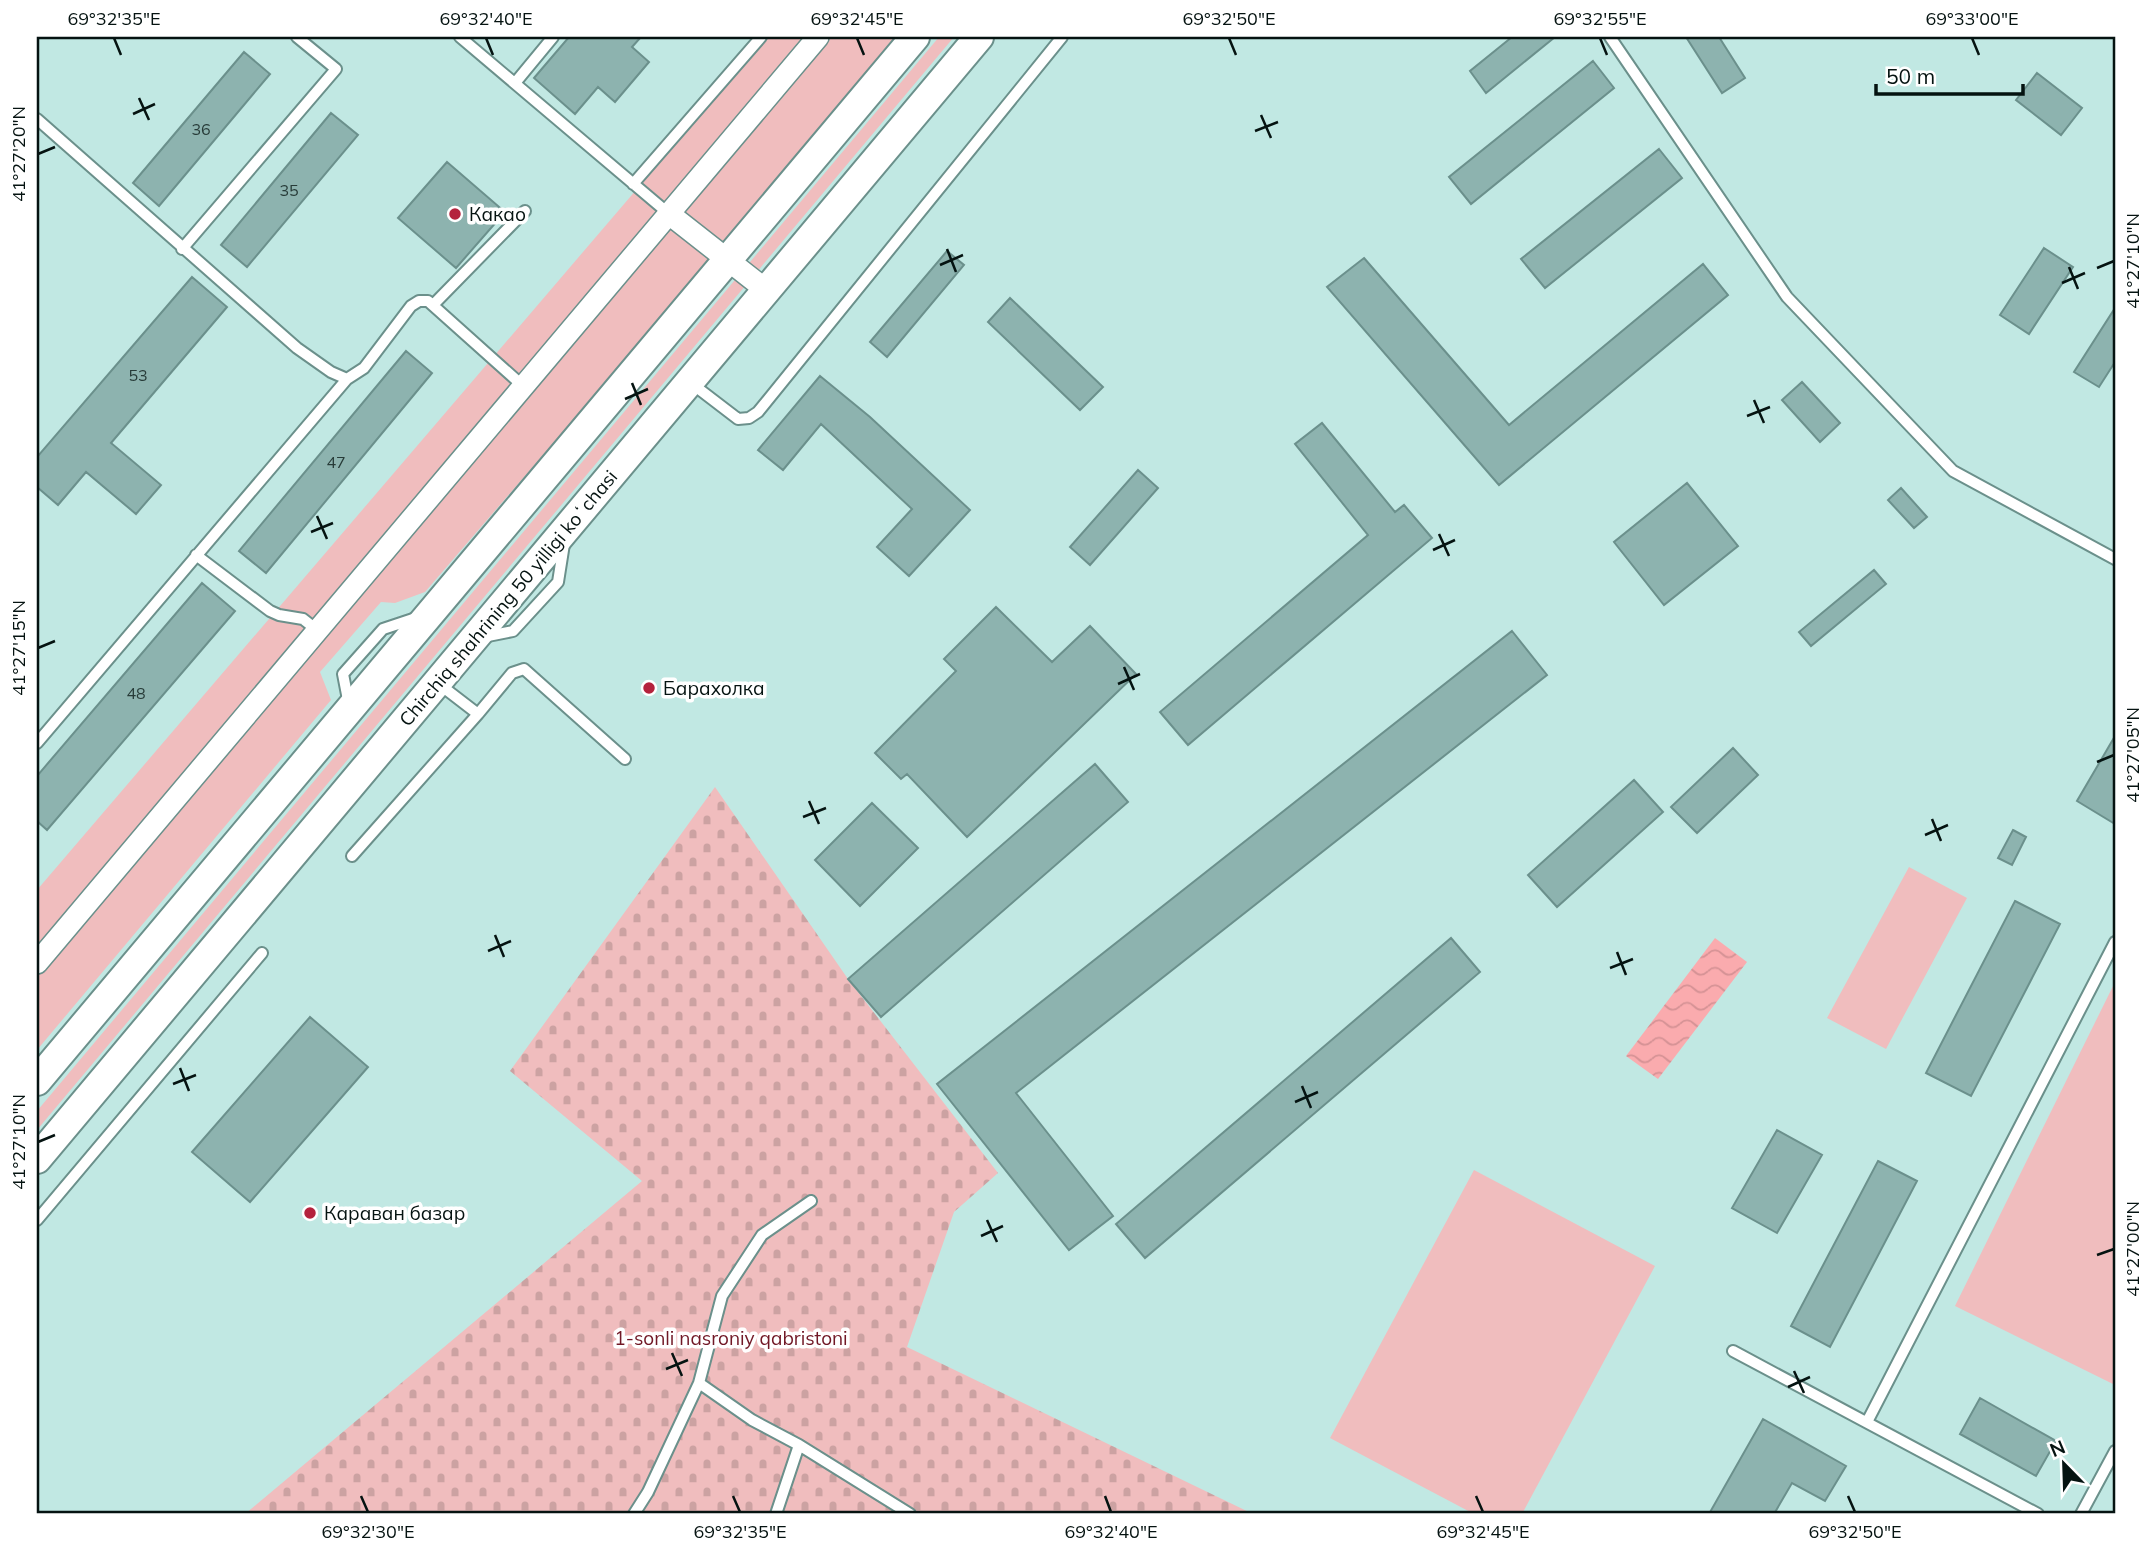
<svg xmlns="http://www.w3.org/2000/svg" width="2152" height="1551" viewBox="0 0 2152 1551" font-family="Mulish,sans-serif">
<defs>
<pattern id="cemetery-stones" width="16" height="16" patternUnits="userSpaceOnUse" patternTransform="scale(1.75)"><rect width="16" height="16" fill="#f0bdbe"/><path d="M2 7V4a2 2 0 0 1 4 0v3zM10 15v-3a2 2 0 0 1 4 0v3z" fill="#cca2a2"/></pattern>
<pattern id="water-waves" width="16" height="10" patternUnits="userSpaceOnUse" patternTransform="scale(1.75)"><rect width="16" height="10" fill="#faabae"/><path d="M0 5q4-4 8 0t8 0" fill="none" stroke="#d59295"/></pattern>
</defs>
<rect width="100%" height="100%" fill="#c1e8e3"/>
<path fill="#f0bdbe" d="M 767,37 L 903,37 L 425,592 L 395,603 L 381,602 L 320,672 L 331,700 L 37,1050 L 37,890 Z
M 939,37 L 954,37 L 37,1130 L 37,1111 Z
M 1909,867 L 1967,898 L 1886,1049 L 1827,1018 Z
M 2115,982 L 2115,1385 L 1955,1306 Z
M 1474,1170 L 1655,1266 L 1522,1514 L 1474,1514 L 1330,1438 Z"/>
<path fill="url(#cemetery-stones)" d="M 715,787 L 848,979 L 998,1173 L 954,1212 L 907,1347 L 1253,1514 L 245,1514 L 642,1181 L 510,1071 Z"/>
<path fill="url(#water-waves)" d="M 1715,938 L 1747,962 L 1658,1079 L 1626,1056 Z"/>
<path fill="#8db3af" stroke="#6b908c" stroke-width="2" d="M 569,37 L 641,37 L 632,47 L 649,62 L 615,102 L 598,87 L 575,114 L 534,78 Z
M 1512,37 L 1555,37 L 1486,93 L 1470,71 Z
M 1686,37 L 1719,37 L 1745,78 L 1722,93 Z
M 244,52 L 270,74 L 159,206 L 133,183 Z
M 1593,61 L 1614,88 L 1471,204 L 1449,177 Z
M 2037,73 L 2082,108 L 2061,135 L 2016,100 Z
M 331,113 L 358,135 L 247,267 L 221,245 Z
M 1659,149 L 1682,178 L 1545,288 L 1521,259 Z
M 447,162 L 505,212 L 456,268 L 398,218 Z
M 2044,248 L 2073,267 L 2029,334 L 2000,315 Z
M 947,251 L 964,265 L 887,357 L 870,342 Z
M 1364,258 L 1509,425 L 1703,264 L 1728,295 L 1499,485 L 1327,287 Z
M 192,277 L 227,307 L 111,443 L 161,485 L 136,514 L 86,472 L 58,505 L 37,487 L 37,457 Z
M 1010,298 L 1103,387 L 1080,410 L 988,322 Z
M 2115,308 L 2115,362 L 2099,387 L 2074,372 Z
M 406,351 L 432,373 L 266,573 L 239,551 Z
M 820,376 L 870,417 L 970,510 L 909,576 L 877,547 L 912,509 L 821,424 L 783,470 L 758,450 Z
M 1802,382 L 1840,423 L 1820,442 L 1782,400 Z
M 1322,423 L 1395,512 L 1404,505 L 1432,538 L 1188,745 L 1160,712 L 1368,535 L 1295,444 Z
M 1138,470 L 1158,488 L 1090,565 L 1070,547 Z
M 1687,483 L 1738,546 L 1664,605 L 1614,542 Z
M 1901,488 L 1927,517 L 1914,528 L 1888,500 Z
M 1874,570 L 1886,584 L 1811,646 L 1799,632 Z
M 202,583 L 235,611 L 47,830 L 37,821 L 37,776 Z
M 996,607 L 1052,662 L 1090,626 L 1136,674 L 967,837 L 907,774 L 901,779 L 875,753 L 956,671 L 944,659 Z
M 1512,631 L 1547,675 L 1016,1093 L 1113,1216 L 1069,1250 L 937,1084 Z
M 2115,736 L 2115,824 L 2077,801 Z
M 1733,748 L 1758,775 L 1697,833 L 1671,807 Z
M 1095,764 L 1128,802 L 881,1017 L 848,979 Z
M 1634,780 L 1663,812 L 1557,907 L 1528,875 Z
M 872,803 L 918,848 L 860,906 L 815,860 Z
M 2013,830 L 2026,837 L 2012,865 L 1998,858 Z
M 2015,901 L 2060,924 L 1971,1096 L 1926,1073 Z
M 1451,938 L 1480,972 L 1145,1258 L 1116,1224 Z
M 310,1017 L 368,1067 L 250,1202 L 192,1152 Z
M 1777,1130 L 1822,1155 L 1777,1233 L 1732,1208 Z
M 1878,1161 L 1917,1181 L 1830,1347 L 1791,1326 Z
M 1980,1398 L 2056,1441 L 2036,1476 L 1960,1434 Z
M 1763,1419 L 1846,1466 L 1825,1501 L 1792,1483 L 1774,1514 L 1709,1514 Z"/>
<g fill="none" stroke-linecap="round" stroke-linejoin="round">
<defs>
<path id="lane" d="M 460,37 L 668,213
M 1610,37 L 1787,297 L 1953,471 L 2115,559
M 515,83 L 553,37
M 37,119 L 297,348 L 331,372 L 347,379 L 364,368 L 411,306 L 419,301 L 428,301 L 523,386
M 633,184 L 761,37
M 182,249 L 336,69 L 297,37
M 433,305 L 525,211
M 691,383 L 738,419 L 749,418 L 758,412 L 1062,37
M 196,555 L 270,611 L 279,615 L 303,619 L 317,630
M 483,637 L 513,631 L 558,582 L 564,544
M 349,705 L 343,674 L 383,629 L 416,618
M 478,714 L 512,673 L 524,669 L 625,759
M 37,743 L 347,379
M 352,856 L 478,714 L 439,684
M 811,1201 L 762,1235 L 722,1296 L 699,1383 L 752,1420 L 799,1445 L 910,1514
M 37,1220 L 262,953
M 1733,1351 L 2038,1514
M 1867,1422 L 2115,942
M 634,1514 L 648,1492 L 699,1383
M 776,1514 L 799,1445
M 2081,1514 L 2115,1451"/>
<path id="street" d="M 668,213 L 766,290
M 37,963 L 818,37"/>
<path id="secondary" d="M 37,1081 L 915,37
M 37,1159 L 979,37"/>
</defs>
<use href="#lane" stroke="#6b908b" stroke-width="14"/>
<use href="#street" stroke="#6b908b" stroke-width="24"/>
<use href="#secondary" stroke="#6b908b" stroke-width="32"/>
<use href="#lane" stroke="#fff" stroke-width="10"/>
<use href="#street" stroke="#fff" stroke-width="21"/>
<use href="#secondary" stroke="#fff" stroke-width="28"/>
</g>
<path fill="none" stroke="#051311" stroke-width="2.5" d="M 114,38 L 121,55M 486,38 L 493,55M 857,38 L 864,55M 1229,38 L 1236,55M 1600,38 L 1607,55M 1972,38 L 1979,55M 139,98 L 149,120M 133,114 L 155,104M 1261,115 L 1271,138M 1255,131 L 1278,122M 38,154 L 55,147M 947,249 L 956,272M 940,265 L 963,255M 2069,267 L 2078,289M 2097,268 L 2114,261M 2062,283 L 2085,273M 632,383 L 641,405M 625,399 L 648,389M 1754,400 L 1764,423M 1747,416 L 1770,407M 317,516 L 327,539M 311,532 L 333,523M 1439,534 L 1449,556M 1433,550 L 1455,540M 38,648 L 55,641M 1124,667 L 1134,690M 1118,684 L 1140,674M 2097,762 L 2114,755M 809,801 L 819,824M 803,817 L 826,808M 1932,819 L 1941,841M 1925,835 L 1948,825M 495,935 L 504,957M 488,951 L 511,941M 1617,952 L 1626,975M 1610,968 L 1633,959M 180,1068 L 189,1091M 173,1084 L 196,1075M 1302,1086 L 1311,1108M 1295,1102 L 1318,1092M 38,1142 L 55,1135M 987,1220 L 997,1242M 981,1236 L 1003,1226M 2097,1255 L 2114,1249M 672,1353 L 682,1376M 666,1369 L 688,1360M 1794,1371 L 1804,1393M 1788,1387 L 1810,1377M 361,1496 L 368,1512M 733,1496 L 740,1512M 1105,1496 L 1111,1512M 1476,1496 L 1483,1512M 1848,1496 L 1855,1512"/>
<g fill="#b4223d" stroke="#fff" stroke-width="2.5">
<circle cx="455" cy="214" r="7"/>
<circle cx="649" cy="688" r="7"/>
<circle cx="310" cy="1213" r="7"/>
</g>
<g text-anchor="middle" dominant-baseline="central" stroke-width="7" stroke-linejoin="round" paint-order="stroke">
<g font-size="16" fill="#273b38">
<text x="201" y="129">36</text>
<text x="289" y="190">35</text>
<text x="138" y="375">53</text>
<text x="336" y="462">47</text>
<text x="136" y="693">48</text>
</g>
<g font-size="19" fill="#051311" stroke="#fff" text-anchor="start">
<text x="469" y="214">Какао</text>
<text x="663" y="688">Барахолка</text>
<text x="324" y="1213">Караван базар</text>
</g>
<g font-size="19" fill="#051311" stroke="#fff">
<text transform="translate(508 598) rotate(-50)">Chirchiq shahrining 50 yilligi koʻchasi</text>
</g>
<g font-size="19" fill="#711826" stroke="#fff">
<text x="731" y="1338">1-sonli nasroniy qabristoni</text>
</g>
</g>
<rect width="2152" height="1551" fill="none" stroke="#ffffff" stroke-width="77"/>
<g transform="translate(2064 1464) rotate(337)" stroke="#ffffff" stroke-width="5" paint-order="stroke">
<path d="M0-5L12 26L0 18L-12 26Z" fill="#051311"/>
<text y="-10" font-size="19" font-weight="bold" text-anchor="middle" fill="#051311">N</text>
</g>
<path d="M1876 84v10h147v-10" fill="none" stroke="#051311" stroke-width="3.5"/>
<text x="1886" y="84" font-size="21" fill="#051311" stroke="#ffffff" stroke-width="5" paint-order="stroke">50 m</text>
<rect x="38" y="38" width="2076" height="1474" fill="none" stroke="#051311" stroke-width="2.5"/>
<g font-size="18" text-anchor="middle" fill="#051311">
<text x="114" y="25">69°32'35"E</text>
<text x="486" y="25">69°32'40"E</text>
<text x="857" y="25">69°32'45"E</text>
<text x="1229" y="25">69°32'50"E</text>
<text x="1600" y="25">69°32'55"E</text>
<text x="1972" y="25">69°33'00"E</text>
<text transform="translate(19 154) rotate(-90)" y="6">41°27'20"N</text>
<text transform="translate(2133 261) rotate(-90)" y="6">41°27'10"N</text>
<text transform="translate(19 648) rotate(-90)" y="6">41°27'15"N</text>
<text transform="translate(2133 755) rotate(-90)" y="6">41°27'05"N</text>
<text transform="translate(19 1142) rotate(-90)" y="6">41°27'10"N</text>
<text transform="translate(2133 1249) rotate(-90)" y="6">41°27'00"N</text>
<text x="368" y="1538">69°32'30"E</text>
<text x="740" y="1538">69°32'35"E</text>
<text x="1111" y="1538">69°32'40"E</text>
<text x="1483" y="1538">69°32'45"E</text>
<text x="1855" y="1538">69°32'50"E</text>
</g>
</svg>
